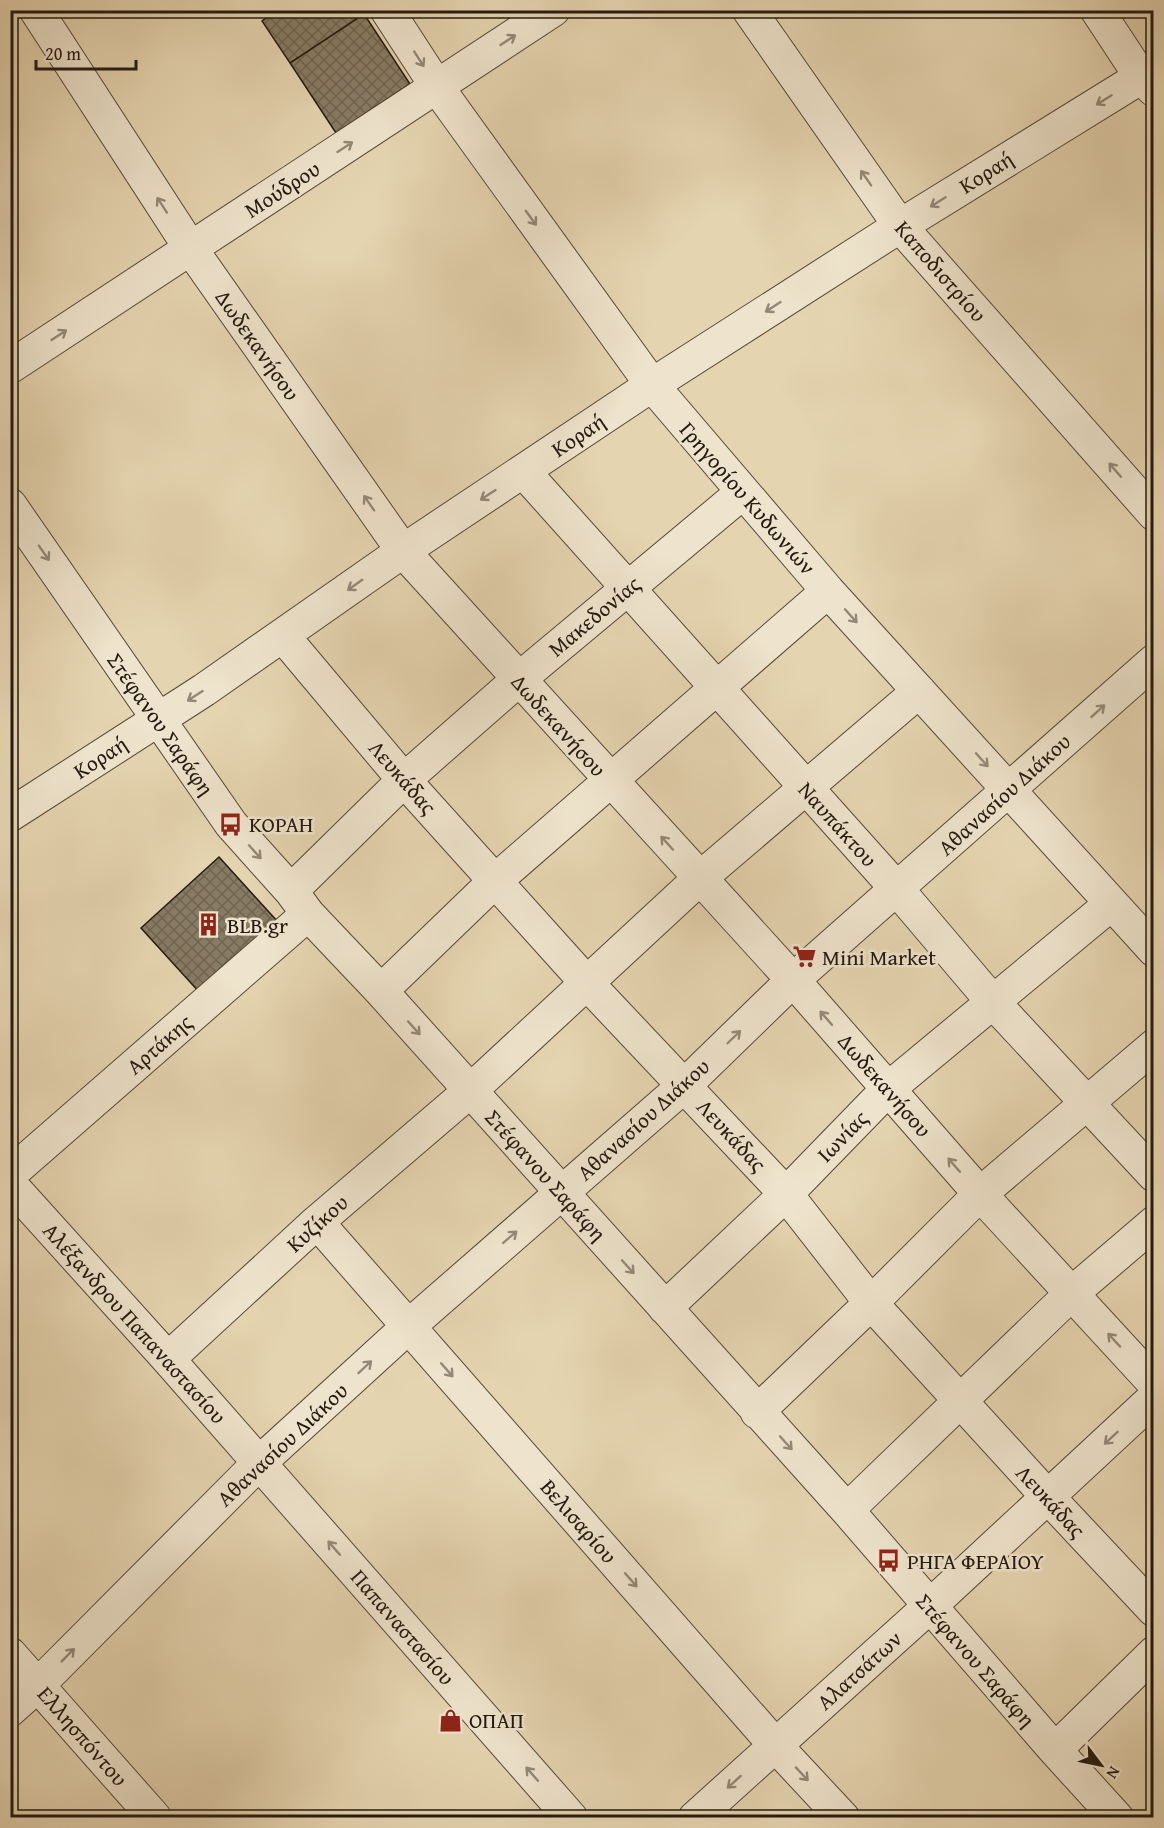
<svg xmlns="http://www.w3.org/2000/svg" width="1164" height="1828" viewBox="0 0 1164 1828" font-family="'Gentium Book Plus',serif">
<defs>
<pattern id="building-cross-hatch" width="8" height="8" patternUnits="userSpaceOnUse" patternTransform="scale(1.5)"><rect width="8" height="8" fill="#887b64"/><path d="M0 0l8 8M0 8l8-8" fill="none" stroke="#6f6451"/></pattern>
</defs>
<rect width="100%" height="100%" fill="#e5d4b0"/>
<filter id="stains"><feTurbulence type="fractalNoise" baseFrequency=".00333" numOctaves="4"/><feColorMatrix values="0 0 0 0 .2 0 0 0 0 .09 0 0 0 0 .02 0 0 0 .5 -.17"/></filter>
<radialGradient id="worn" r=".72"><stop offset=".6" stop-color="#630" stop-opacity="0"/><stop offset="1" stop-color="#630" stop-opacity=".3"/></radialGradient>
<path fill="url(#building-cross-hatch)" stroke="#231a11" stroke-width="1.5" d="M 277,10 L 362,10 L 364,14 L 290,63 L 262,21 Z
M 364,14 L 410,84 L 336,133 L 290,63 Z
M 10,542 L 16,552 L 10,555 Z
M 219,857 L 278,922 L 200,993 L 141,928 Z"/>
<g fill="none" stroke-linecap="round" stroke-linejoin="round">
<defs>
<path id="minor" d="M 36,10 L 191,249 L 403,551 L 793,980 L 980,1194 L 1154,1383
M 387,10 L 437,87 L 652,385 L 828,591 L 1154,950
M 749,10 L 900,226 L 1154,514
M 1097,10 L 1141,77 L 1154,90
M 10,367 L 553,10
M 524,472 L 897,889 L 992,1001 L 1154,1175
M 10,505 L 231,824 L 291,891 L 308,914 L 381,991 L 847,1510 L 1055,1750 L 1117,1818
M 283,636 L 404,780 L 586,982 L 786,1194 L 871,1303 L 1048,1497 L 1154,1610
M 10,815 L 204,690 L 403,551 L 652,385 L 900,226 L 1154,69
M 291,891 L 404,780 L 518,680 L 742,493
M 381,991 L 495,881 L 828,591
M 10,1174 L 308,914
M 10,1184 L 168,1359 L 571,1818
M 317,1222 L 775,1745 L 843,1818
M 665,1308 L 786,1194 L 888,1089 L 1111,904
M 168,1359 L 317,1222 L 470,1091 L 699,879 L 919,691
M 757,1412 L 871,1303 L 980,1194 L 1154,1046
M 847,1510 L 1071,1294 L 1154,1223
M 10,1654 L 155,1818
M 10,1710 L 38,1685 L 259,1463 L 409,1326 L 685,1085 L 793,980 L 1154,661
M 1055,1750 L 1154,1653
M 695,1818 L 930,1606 L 1154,1398"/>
</defs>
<use href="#minor" stroke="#544839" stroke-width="35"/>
<use href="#minor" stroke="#eee3cc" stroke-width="33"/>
</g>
<defs><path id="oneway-shaft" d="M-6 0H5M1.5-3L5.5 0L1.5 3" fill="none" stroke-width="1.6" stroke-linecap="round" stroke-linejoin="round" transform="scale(1.5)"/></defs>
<g stroke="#938978">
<use href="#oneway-shaft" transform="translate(508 40) rotate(-33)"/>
<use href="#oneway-shaft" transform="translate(419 59) rotate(57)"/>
<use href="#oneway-shaft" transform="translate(1104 100) rotate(148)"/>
<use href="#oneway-shaft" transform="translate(345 147) rotate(-33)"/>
<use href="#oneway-shaft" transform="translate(866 178) rotate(-125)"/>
<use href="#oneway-shaft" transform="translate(938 202) rotate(148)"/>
<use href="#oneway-shaft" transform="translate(162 205) rotate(-123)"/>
<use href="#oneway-shaft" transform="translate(531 218) rotate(54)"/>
<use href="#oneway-shaft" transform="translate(773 307) rotate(147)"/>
<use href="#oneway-shaft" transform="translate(59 335) rotate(-33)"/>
<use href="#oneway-shaft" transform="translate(1115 470) rotate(-131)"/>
<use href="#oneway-shaft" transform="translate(488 495) rotate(147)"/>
<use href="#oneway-shaft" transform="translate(369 503) rotate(-125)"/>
<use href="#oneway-shaft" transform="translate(44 553) rotate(55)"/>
<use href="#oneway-shaft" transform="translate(355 585) rotate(145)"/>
<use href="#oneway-shaft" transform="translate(851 616) rotate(48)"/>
<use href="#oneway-shaft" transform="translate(195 696) rotate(147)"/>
<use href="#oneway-shaft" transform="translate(1098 711) rotate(-42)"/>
<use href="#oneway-shaft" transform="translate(982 760) rotate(48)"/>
<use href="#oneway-shaft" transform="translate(667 843) rotate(-132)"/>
<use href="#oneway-shaft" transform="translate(255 852) rotate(48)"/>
<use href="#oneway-shaft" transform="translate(826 1018) rotate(-131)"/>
<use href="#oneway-shaft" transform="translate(414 1028) rotate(48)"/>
<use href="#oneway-shaft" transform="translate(734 1037) rotate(-44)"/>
<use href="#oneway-shaft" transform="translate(954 1165) rotate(-131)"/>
<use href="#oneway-shaft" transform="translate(510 1237) rotate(-41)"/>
<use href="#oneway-shaft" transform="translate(628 1267) rotate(48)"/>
<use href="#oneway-shaft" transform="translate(1114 1340) rotate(-133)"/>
<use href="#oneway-shaft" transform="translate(365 1367) rotate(-43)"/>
<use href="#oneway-shaft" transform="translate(447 1370) rotate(49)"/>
<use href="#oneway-shaft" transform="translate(1111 1438) rotate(137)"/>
<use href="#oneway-shaft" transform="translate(786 1443) rotate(48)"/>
<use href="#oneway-shaft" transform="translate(334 1548) rotate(-131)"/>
<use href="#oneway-shaft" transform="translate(631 1580) rotate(49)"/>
<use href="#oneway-shaft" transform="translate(68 1655) rotate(-45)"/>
<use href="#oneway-shaft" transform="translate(532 1774) rotate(-131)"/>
<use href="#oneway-shaft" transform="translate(802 1774) rotate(47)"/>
<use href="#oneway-shaft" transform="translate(734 1782) rotate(138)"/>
</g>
<defs>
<symbol id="bus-bare" viewBox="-9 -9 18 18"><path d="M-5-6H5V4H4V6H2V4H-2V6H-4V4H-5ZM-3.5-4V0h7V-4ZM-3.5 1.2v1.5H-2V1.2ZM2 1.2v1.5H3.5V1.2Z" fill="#8f2418" stroke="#eee3cc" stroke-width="2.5" paint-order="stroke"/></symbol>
<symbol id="building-bare" viewBox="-9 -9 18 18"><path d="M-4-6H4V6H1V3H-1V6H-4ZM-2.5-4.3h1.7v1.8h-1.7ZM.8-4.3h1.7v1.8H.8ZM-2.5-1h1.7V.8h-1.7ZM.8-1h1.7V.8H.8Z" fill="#8f2418" stroke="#eee3cc" stroke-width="2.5" paint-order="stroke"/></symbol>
<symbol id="supermarket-bare" viewBox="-9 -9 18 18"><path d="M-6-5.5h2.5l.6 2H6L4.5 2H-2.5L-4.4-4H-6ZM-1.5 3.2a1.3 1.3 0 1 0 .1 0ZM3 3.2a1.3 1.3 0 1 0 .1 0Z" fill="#8f2418" stroke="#eee3cc" stroke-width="2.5" paint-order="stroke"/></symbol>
<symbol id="shop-bare" viewBox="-9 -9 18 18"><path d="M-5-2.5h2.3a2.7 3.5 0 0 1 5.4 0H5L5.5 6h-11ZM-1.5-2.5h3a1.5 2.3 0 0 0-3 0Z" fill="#8f2418" stroke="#eee3cc" stroke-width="2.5" paint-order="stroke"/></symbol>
</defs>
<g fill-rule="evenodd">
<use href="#bus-bare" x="214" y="808" width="33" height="33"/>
<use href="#building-bare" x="192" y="908" width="33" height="33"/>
<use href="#supermarket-bare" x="788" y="940" width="33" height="33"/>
<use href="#bus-bare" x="872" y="1544" width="33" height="33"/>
<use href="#shop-bare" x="434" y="1704" width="33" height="33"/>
</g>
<g text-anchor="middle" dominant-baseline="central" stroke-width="5" stroke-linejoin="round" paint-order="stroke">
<g font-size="22" fill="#231a11" stroke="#eee3cc">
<text transform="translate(986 172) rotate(-32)">Κοραή</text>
<text transform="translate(282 189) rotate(-33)">Μούδρου</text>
<text transform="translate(941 271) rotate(49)">Καποδιστρίου</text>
<text transform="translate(258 345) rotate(55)">Δωδεκανήσου</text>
<text transform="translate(578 435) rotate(-34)">Κοραή</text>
<text transform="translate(748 498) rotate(49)">Γρηγορίου Κυδωνιών</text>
<text transform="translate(594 616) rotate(-40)">Μακεδονίας</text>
<text transform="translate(161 724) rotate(55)">Στέφανου Σαράφη</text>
<text transform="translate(559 725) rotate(48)">Δωδεκανήσου</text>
<text transform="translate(100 757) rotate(-33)">Κοραή</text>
<text transform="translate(403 777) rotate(49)">Λευκάδας</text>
<text transform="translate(1004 794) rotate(-42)">Αθανασίου Διάκου</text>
<text transform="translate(838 824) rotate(48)">Ναυπάκτου</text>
<text transform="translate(159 1044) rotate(-41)">Αρτάκης</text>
<text transform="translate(885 1085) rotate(49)">Δωδεκανήσου</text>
<text transform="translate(643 1119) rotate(-42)">Αθανασίου Διάκου</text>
<text transform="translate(732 1135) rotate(47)">Λευκάδας</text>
<text transform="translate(842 1136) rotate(-46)">Ιωνίας</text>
<text transform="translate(546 1175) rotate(48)">Στέφανου Σαράφη</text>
<text transform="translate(317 1223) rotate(-42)">Κυζίκου</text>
<text transform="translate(135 1323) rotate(48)">Αλέξανδρου Παπαναστασίου</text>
<text transform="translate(282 1444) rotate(-43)">Αθανασίου Διάκου</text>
<text transform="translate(1051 1501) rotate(47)">Λευκάδας</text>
<text transform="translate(579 1521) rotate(49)">Βελισαρίου</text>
<text transform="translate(403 1627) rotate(49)">Παπαναστασίου</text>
<text transform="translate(976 1660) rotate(49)">Στέφανου Σαράφη</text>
<text transform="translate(859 1670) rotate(-42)">Αλατσάτων</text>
<text transform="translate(83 1736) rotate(49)">Ελλησπόντου</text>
</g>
<g font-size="22" fill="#231a11" stroke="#eee3cc" text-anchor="start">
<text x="249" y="824">ΚΟΡΑΗ</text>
<text x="227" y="925">BLB.gr</text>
<text x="822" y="957">Mini Market</text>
<text x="907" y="1561">ΡΗΓΑ ΦΕΡΑΙΟΥ</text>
<text x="469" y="1720">ΟΠΑΠ</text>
</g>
</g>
<rect width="1164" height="1828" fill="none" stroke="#e5d4b0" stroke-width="36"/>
<rect x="12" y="12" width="1140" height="1804" fill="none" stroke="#231a11" stroke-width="3"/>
<rect x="18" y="18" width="1128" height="1792" fill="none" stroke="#231a11" stroke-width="1.5"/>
<g transform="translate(1101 1765) rotate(122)" stroke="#eee3cc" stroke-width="4.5" paint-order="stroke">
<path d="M0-4.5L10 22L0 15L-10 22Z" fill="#231a11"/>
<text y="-9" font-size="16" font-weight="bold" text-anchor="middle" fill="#231a11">N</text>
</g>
<path d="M36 60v9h100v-9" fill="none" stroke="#231a11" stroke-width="3"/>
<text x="45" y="60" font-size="18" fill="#231a11" stroke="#eee3cc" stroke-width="4.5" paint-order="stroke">20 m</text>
<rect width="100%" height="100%" filter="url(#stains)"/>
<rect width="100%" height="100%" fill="url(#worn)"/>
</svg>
